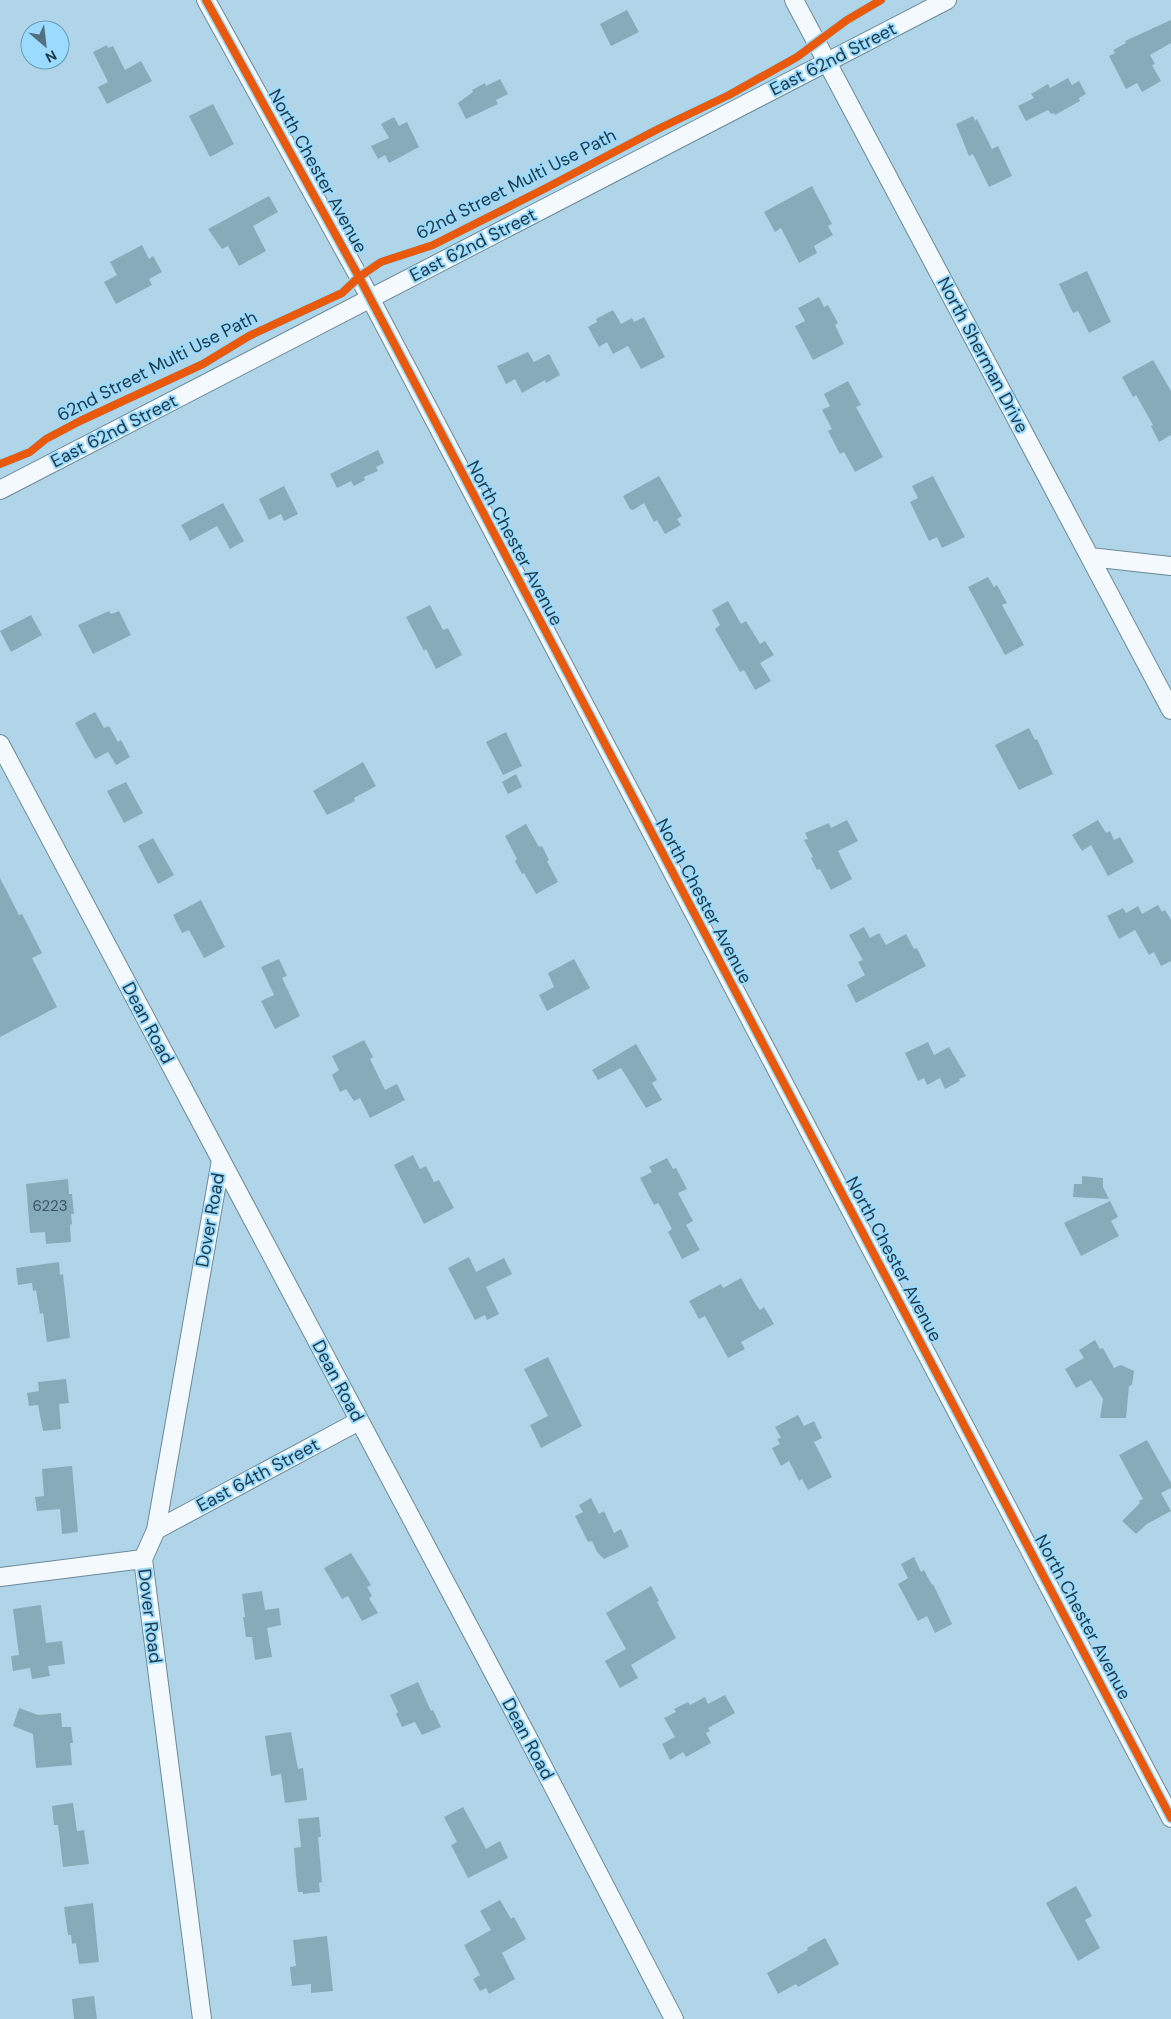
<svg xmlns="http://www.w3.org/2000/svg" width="1171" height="2019" viewBox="0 0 1171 2019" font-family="'DM Sans',sans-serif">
<rect width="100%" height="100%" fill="#b1d5e8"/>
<path fill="#87acb9" d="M 627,10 L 639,32 L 611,46 L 600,24 Z
M 1171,20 L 1171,43 L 1150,55 L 1155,64 L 1152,65 L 1161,81 L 1142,92 L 1137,83 L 1126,89 L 1109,56 L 1115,53 L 1113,50 L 1126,43 L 1125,41 Z
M 107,45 L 108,48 L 113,46 L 125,70 L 141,61 L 152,81 L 107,104 L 98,87 L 108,82 L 93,52 Z
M 1068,78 L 1072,85 L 1079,81 L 1086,94 L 1079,98 L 1080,101 L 1055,115 L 1054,113 L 1051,114 L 1048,110 L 1026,121 L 1018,106 L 1034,98 L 1031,94 L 1048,84 L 1050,88 Z
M 500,79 L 508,94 L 496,100 L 498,104 L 466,119 L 458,103 L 473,92 L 472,90 L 485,83 L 486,86 Z
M 213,104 L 234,144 L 210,157 L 189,116 Z
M 973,116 L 975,121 L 977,119 L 992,149 L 998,146 L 1012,176 L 989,187 L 973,154 L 969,156 L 956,124 Z
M 394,117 L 399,126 L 407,122 L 419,147 L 389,163 L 385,155 L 378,159 L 371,146 L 389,138 L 381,124 Z
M 812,186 L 832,224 L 828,226 L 833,235 L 814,246 L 817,253 L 799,263 L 781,228 L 775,232 L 764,212 Z
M 269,196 L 278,212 L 253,226 L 266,251 L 239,266 L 228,246 L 222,249 L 208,229 Z
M 142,245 L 149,259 L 153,256 L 162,272 L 149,279 L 152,285 L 116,304 L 104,282 L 117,275 L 110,262 Z
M 1087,271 L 1111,322 L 1089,333 L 1078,311 L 1073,313 L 1059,284 Z
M 819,297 L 824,307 L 828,305 L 838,323 L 835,325 L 844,344 L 813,360 L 795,326 L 805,321 L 798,308 Z
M 613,310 L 621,324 L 632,318 L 634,322 L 644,317 L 665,357 L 641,369 L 628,346 L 613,354 L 607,342 L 599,347 L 588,327 L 597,322 L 596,319 Z
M 528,352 L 534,362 L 549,354 L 560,375 L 546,383 L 545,380 L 522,393 L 515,379 L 506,384 L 497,366 Z
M 1153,360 L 1171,391 L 1171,435 L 1159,442 L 1151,426 L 1153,425 L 1136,395 L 1133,397 L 1122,377 Z
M 848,381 L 861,405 L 856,407 L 883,457 L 855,472 L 844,452 L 840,454 L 828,431 L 832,429 L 822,410 L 830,406 L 824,394 Z
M 378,450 L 384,463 L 376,467 L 378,471 L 364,477 L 365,480 L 354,486 L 351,481 L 337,488 L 330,474 Z
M 659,476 L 682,516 L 677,519 L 681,525 L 665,534 L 657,520 L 654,522 L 644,503 L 633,510 L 630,509 L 623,496 Z
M 933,476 L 965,537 L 942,548 L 937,537 L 929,541 L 910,502 L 918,498 L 912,486 Z
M 284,486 L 298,514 L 284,521 L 281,514 L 269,520 L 259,499 Z
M 223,503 L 244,541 L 230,549 L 217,526 L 190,541 L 181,525 Z
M 988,577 L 994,587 L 997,585 L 1007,603 L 1002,605 L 1024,645 L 1005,655 L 968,587 Z
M 728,601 L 741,624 L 746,621 L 760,644 L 765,641 L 774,655 L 760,663 L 771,681 L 755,690 L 744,670 L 740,672 L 715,629 L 720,625 L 712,610 Z
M 430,605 L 443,630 L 448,628 L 462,655 L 436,669 L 426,649 L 424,651 L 406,617 Z
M 109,611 L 111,614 L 119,611 L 131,635 L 93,654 L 78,625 Z
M 31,615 L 42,635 L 11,652 L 0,631 Z
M 95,712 L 104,728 L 109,726 L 118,742 L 121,740 L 130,757 L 116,765 L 108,752 L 95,759 L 75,723 Z
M 1029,728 L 1035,740 L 1037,739 L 1053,774 L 1019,790 L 995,745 Z
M 506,732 L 522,766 L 503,775 L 486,742 Z
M 363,762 L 376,786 L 354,798 L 355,801 L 327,815 L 313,791 Z
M 516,774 L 522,787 L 508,794 L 502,782 Z
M 126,782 L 143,813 L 124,823 L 107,791 Z
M 847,820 L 858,841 L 838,851 L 852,879 L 831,890 L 820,869 L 817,870 L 811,858 L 813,857 L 804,840 L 808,839 L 805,833 L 829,823 L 831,828 Z
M 1098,820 L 1106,833 L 1110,831 L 1114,840 L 1120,837 L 1134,862 L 1108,876 L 1091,845 L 1082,851 L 1072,835 Z
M 526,824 L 539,847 L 542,846 L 549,860 L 547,861 L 558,882 L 536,894 L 524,873 L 522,874 L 515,861 L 517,859 L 505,836 Z
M 153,838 L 174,875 L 158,884 L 138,846 Z
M 0,878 L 19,915 L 22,914 L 42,953 L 32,958 L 57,1007 L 0,1037 Z
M 201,900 L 225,947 L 204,958 L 189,930 L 182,933 L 173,915 Z
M 1158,905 L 1162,912 L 1165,910 L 1171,920 L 1171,961 L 1161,966 L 1154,952 L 1149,955 L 1135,930 L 1119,939 L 1107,916 L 1123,908 L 1126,913 L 1138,906 L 1142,914 Z
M 864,927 L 870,938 L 879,933 L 886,945 L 906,934 L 914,949 L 917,948 L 926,966 L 856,1003 L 847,985 L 865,975 L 858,962 L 863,960 L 849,935 Z
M 279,959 L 287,976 L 282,978 L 300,1016 L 275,1029 L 261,1001 L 274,995 L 261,967 Z
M 574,959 L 590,988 L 547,1011 L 539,995 L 554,987 L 548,973 Z
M 364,1040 L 373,1057 L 370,1059 L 385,1090 L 397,1084 L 405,1100 L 370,1118 L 360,1098 L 354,1101 L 346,1089 L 340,1092 L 332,1075 L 339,1070 L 332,1056 Z
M 928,1042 L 934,1055 L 949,1047 L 966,1076 L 959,1079 L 960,1081 L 945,1089 L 940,1078 L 927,1085 L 924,1078 L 918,1081 L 905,1053 Z
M 636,1044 L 657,1080 L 652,1083 L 662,1100 L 646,1108 L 621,1068 L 598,1080 L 592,1070 Z
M 413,1155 L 420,1169 L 426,1166 L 434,1182 L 439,1180 L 454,1208 L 424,1224 L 394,1165 Z
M 667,1158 L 673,1169 L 676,1168 L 687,1189 L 678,1193 L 693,1221 L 686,1225 L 700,1250 L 682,1259 L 668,1232 L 672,1229 L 660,1206 L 658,1203 L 654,1205 L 640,1178 L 652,1172 L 649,1167 Z
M 1082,1176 L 1103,1178 L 1103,1187 L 1109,1199 L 1073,1197 L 1074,1184 L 1082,1184 Z
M 68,1179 L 69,1194 L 72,1194 L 74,1214 L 71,1214 L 72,1224 L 70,1225 L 71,1242 L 46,1244 L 45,1232 L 30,1233 L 26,1184 Z
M 1110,1201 L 1118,1217 L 1111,1221 L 1119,1236 L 1081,1256 L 1064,1223 Z
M 469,1257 L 476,1272 L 504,1258 L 512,1274 L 486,1287 L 499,1314 L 487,1320 L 485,1315 L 475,1320 L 448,1268 Z
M 59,1262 L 60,1275 L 63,1274 L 70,1338 L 47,1342 L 43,1313 L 40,1314 L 36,1290 L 33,1291 L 32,1283 L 18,1285 L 16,1268 Z
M 741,1278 L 755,1303 L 760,1310 L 764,1307 L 774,1324 L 741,1342 L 745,1349 L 728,1358 L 705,1316 L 699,1319 L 689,1301 L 721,1284 L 723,1288 Z
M 1095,1340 L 1100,1349 L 1103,1348 L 1114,1368 L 1121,1365 L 1134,1371 L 1132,1385 L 1129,1386 L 1126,1418 L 1100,1418 L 1103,1399 L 1091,1380 L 1076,1388 L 1065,1369 L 1084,1358 L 1079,1350 Z
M 548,1357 L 582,1426 L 541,1448 L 530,1425 L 548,1416 L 524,1369 Z
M 66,1379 L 69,1403 L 59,1404 L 61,1429 L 43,1431 L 38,1405 L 29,1406 L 27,1393 L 39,1391 L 38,1382 Z
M 798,1415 L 804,1426 L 814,1421 L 822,1438 L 814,1442 L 832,1477 L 808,1490 L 802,1479 L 799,1481 L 789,1461 L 781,1466 L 772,1448 L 780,1444 L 777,1439 L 781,1438 L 775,1427 Z
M 1147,1440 L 1171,1483 L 1171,1488 L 1161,1493 L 1171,1511 L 1147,1524 L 1136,1534 L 1122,1521 L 1140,1503 L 1139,1501 L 1143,1499 L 1119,1455 Z
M 72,1466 L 78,1532 L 62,1534 L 60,1509 L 37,1511 L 35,1497 L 44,1496 L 42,1469 Z
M 591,1498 L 599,1514 L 604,1511 L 614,1533 L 621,1529 L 629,1547 L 604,1559 L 597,1552 L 592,1541 L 588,1542 L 575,1516 L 583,1512 L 579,1505 Z
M 351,1553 L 371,1585 L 367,1587 L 372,1596 L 369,1598 L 378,1613 L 362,1621 L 348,1596 L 342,1599 L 324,1568 Z
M 914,1557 L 921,1572 L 924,1570 L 932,1585 L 933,1584 L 952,1624 L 935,1633 L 927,1616 L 918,1621 L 898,1584 L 908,1578 L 901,1564 Z
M 651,1586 L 659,1601 L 657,1602 L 676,1638 L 631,1665 L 638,1678 L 620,1688 L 605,1661 L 626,1649 L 606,1613 Z
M 262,1591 L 265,1610 L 279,1608 L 281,1625 L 267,1628 L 272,1657 L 255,1660 L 252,1637 L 246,1637 L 243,1617 L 245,1617 L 242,1594 Z
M 41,1605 L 46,1643 L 62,1641 L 65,1664 L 48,1666 L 50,1676 L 32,1679 L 30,1668 L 13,1671 L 11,1656 L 19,1655 L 13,1609 Z
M 418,1682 L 431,1711 L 433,1710 L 441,1727 L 422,1735 L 415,1722 L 402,1727 L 396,1714 L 398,1712 L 390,1695 Z
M 725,1695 L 735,1713 L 708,1728 L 710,1731 L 706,1733 L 711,1743 L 686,1757 L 683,1752 L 670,1760 L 662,1744 L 675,1737 L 664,1718 L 676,1712 L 674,1709 L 688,1702 L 690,1705 L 705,1697 L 708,1704 Z
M 19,1708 L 38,1715 L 61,1713 L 62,1727 L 71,1727 L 73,1743 L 70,1743 L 72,1765 L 36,1768 L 33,1734 L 13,1726 Z
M 291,1732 L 298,1769 L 303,1768 L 307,1800 L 285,1803 L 281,1774 L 271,1776 L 265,1736 Z
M 73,1803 L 77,1831 L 84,1830 L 89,1864 L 63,1867 L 58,1825 L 54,1825 L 52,1806 Z
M 463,1807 L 486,1849 L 500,1841 L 508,1858 L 468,1878 L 451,1845 L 457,1842 L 444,1817 Z
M 319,1817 L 321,1837 L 318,1837 L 322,1882 L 319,1883 L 320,1892 L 303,1894 L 303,1892 L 298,1892 L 296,1875 L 294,1848 L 301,1847 L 298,1819 Z
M 1076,1886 L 1092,1916 L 1085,1920 L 1100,1948 L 1078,1961 L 1046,1903 Z
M 500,1900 L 511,1919 L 514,1917 L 526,1939 L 502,1953 L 515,1979 L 489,1994 L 486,1988 L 480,1991 L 473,1979 L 480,1975 L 464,1945 L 491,1930 L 480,1911 Z
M 93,1903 L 99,1962 L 79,1964 L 76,1943 L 72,1944 L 71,1935 L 68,1935 L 64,1907 Z
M 327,1936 L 333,1991 L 311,1993 L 311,1984 L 292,1986 L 290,1967 L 296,1966 L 293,1940 Z
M 825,1938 L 839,1964 L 798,1987 L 796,1984 L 778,1994 L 767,1973 L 808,1950 L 807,1948 Z
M 94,1996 L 97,2019 L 74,2019 L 72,1999 Z"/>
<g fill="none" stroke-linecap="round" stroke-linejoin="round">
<defs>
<path id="minor" d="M 206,0 L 359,277 L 1171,1818
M 794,0 L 1171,710
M 0,490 L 947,0
M 1090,557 L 1171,566
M 0,744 L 526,1734 L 674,2019
M 156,1530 L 359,1421
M 0,1577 L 143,1559
M 202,2019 L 143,1559 L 156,1530 L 221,1160"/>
</defs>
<use href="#minor" stroke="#6c8a98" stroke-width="20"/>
<use href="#minor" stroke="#f3f9fc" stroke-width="18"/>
<defs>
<path id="cycleway" d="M 206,0 L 359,277 L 1171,1818
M 0,464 L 30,452 L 46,439 L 80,421 L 203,364 L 249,336 L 342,293 L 359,277 L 381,262 L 433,245 L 546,188 L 658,129 L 729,95 L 797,57 L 847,20 L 881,0"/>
</defs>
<use href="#cycleway" stroke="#9adbff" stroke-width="11"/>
<use href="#cycleway" stroke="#e8590c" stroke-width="8"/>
</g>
<g text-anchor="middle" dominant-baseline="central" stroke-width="4" stroke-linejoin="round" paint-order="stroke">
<g font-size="15" fill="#3a5665">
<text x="50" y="1206">6223</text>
</g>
<g font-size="18" fill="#203a49" stroke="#9adbff">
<text transform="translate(833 59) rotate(-27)">East 62nd Street</text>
<text transform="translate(318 171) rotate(61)">North Chester Avenue</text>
<text transform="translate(516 184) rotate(-27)">62nd Street Multi Use Path</text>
<text transform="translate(473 245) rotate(-27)">East 62nd Street</text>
<text transform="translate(983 355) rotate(62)">North Sherman Drive</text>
<text transform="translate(157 366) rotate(-27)">62nd Street Multi Use Path</text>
<text transform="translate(114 431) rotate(-27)">East 62nd Street</text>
<text transform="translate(515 543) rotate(62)">North Chester Avenue</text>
<text transform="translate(704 901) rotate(62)">North Chester Avenue</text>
<text transform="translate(148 1023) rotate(62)">Dean Road</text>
<text transform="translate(210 1220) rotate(-80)">Dover Road</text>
<text transform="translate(894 1259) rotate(62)">North Chester Avenue</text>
<text transform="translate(338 1381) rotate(62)">Dean Road</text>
<text transform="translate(258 1475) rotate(-28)">East 64th Street</text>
<text transform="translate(150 1616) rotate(83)">Dover Road</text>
<text transform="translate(1083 1617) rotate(62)">North Chester Avenue</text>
<text transform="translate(528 1739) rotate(62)">Dean Road</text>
</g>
</g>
<g transform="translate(45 45) rotate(152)"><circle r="24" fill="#9adbff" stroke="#699bb6"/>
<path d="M0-4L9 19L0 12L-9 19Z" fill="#537081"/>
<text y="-8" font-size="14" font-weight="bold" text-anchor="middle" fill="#203a49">N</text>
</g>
</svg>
